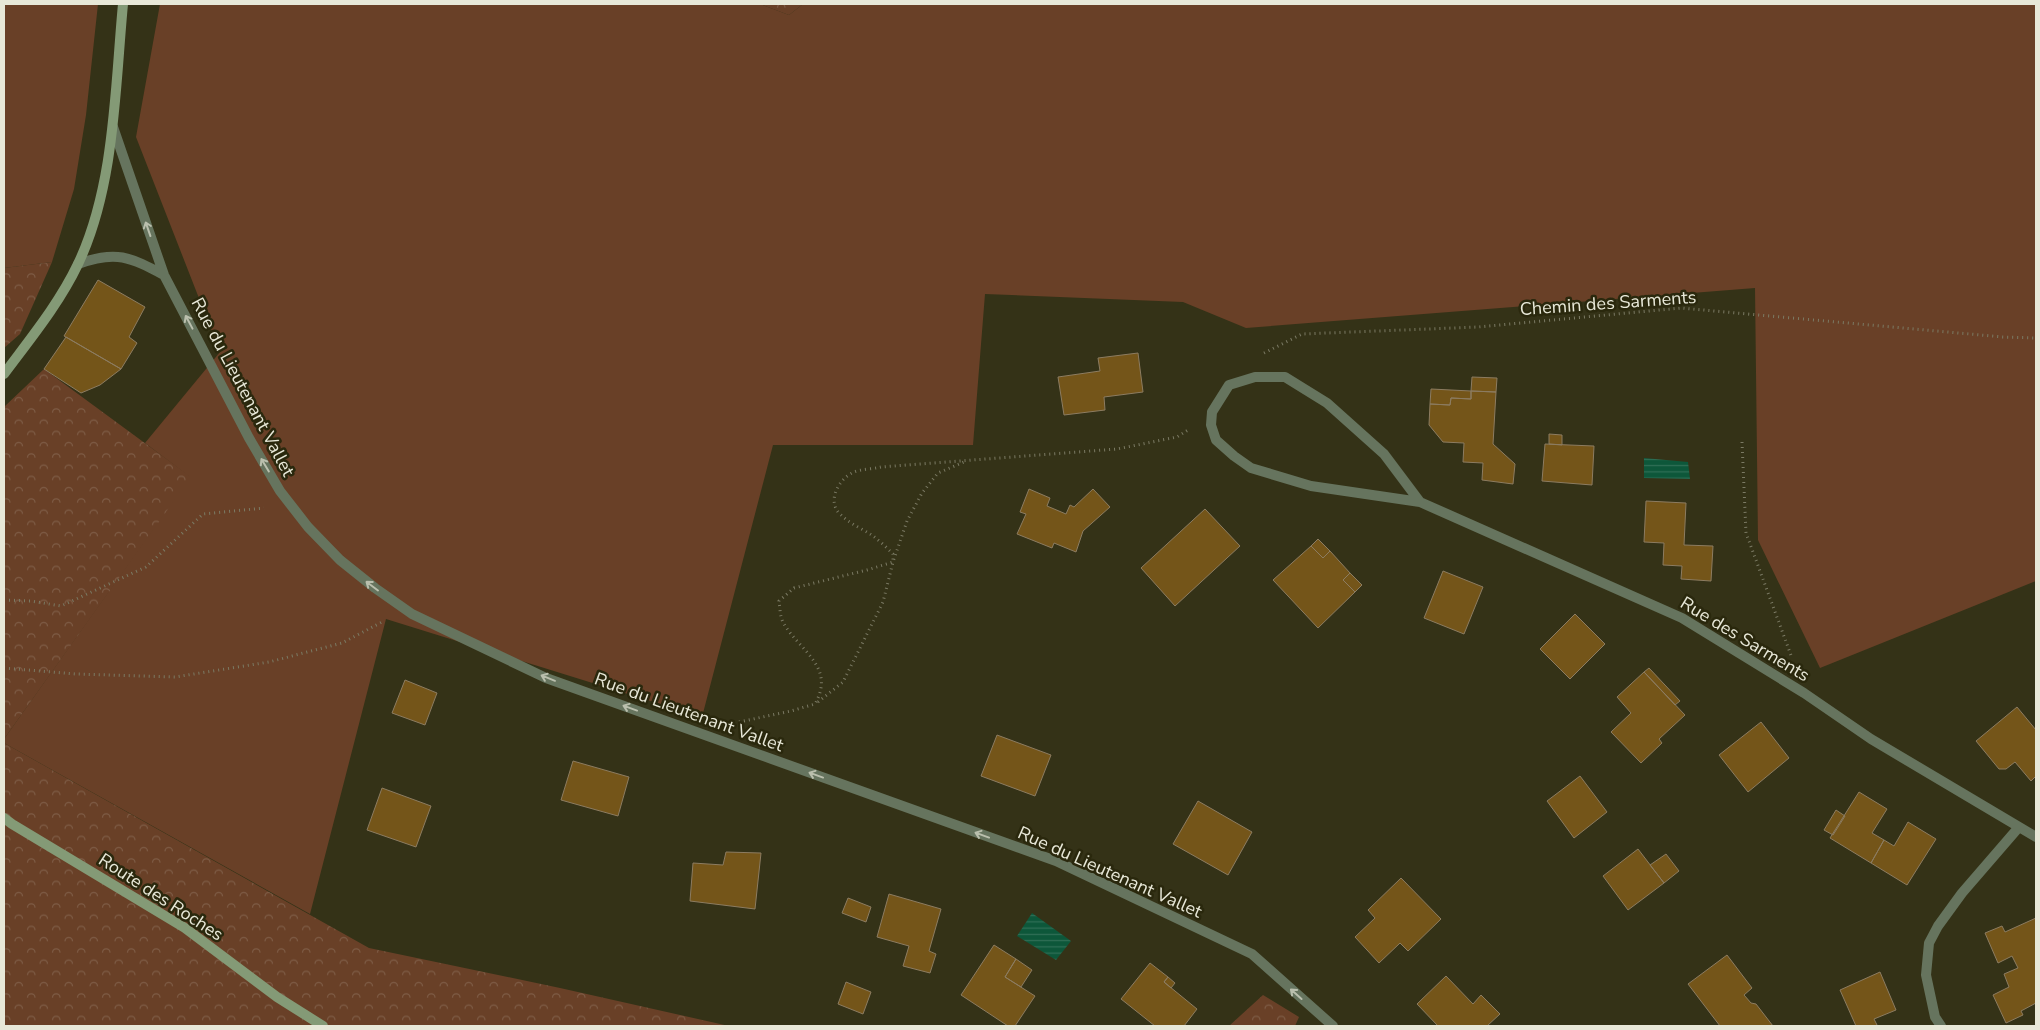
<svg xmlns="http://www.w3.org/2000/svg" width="2040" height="1030" viewBox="0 0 2040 1030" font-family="'Nunito Sans',sans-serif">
<defs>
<pattern id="forest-crowns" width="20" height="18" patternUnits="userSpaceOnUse" patternTransform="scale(1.25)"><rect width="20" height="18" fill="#694027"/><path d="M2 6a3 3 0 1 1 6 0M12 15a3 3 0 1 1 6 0" fill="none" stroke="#7e5c46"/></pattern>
<pattern id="water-rules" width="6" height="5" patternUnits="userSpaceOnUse" patternTransform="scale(1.25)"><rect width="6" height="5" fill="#0d573a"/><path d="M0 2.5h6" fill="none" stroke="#306f56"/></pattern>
</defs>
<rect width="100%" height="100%" fill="#343217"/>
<path fill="#694027" d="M 4,4 L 98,4 L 86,115 L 74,189 L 52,262 L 4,268 Z
M 160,4 L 760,4 L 789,15 L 803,4 L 2036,4 L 2036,581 L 1820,668 L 1758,540 L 1755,288 L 1246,328 L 1183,302 L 985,294 L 973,445 L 773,445 L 702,717 L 386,619 L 310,914 L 4,743 L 4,739 L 190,477 L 145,443 L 220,352 L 136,137 Z"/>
<path fill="url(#forest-crowns)" d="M 760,4 L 803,4 L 789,15 Z
M 52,262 L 20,334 L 4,348 L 4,268 Z
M 44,369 L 191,477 L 4,739 L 4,407 Z
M 4,743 L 369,948 L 560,988 L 729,1026 L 4,1026 Z
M 1263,995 L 1299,1017 L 1295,1026 L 1229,1026 Z"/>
<path fill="url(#water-rules)" d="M 1644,458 L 1688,462 L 1690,479 L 1644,478 Z
M 1032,913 L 1071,941 L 1056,960 L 1017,936 Z"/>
<path fill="#745519" stroke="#8c7c61" d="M 98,280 L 145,307 L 129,337 L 137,343 L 121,369 L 64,336 Z
M 66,337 L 121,369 L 100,385 L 81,393 L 44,369 Z
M 1138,353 L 1143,392 L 1104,397 L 1105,410 L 1064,415 L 1058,377 L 1100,371 L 1098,358 Z
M 1472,377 L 1497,378 L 1496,392 L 1471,391 Z
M 1431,389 L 1471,391 L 1471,399 L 1451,398 L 1450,405 L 1430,404 Z
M 1471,391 L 1496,392 L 1493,444 L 1515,464 L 1513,484 L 1482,480 L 1483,463 L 1463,462 L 1464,443 L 1443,442 L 1429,425 L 1430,404 L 1450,405 L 1451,398 L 1471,399 Z
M 1549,434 L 1562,435 L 1562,445 L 1549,444 Z
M 1545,444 L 1594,446 L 1592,485 L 1542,481 Z
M 1029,489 L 1050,498 L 1047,506 L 1066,514 L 1070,505 L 1074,507 L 1093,489 L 1110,507 L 1083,531 L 1076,552 L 1054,543 L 1052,548 L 1017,534 L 1026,514 L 1020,512 Z
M 1646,501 L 1686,503 L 1684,545 L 1713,546 L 1711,581 L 1681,579 L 1682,566 L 1663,565 L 1664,543 L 1644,542 Z
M 1205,509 L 1240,546 L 1175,606 L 1141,568 Z
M 1318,539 L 1330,551 L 1323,558 L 1311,546 Z
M 1311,546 L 1323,558 L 1330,551 L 1350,573 L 1343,580 L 1355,592 L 1318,628 L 1273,580 Z
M 1443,571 L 1483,587 L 1464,634 L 1424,618 Z
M 1350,573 L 1362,585 L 1355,592 L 1343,580 Z
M 1575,614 L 1605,644 L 1570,679 L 1540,649 Z
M 1649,668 L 1680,701 L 1675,705 L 1644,672 Z
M 1644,672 L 1685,715 L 1659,739 L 1662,743 L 1641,763 L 1611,732 L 1631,713 L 1617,697 Z
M 405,680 L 437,693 L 425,725 L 392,713 Z
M 2017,707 L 2036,730 L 2036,776 L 2031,781 L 2015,762 L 2006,769 L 1999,769 L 1976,741 Z
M 1761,722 L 1789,758 L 1748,792 L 1719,755 Z
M 997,735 L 1051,755 L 1035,796 L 981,776 Z
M 573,761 L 629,777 L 618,816 L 561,800 Z
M 1580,776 L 1607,812 L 1574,838 L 1547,801 Z
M 382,788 L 431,806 L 416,847 L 367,830 Z
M 1859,792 L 1887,809 L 1872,833 L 1884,840 L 1871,863 L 1830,838 Z
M 1198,801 L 1252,832 L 1228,875 L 1173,844 Z
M 1836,810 L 1845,816 L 1833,835 L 1824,830 Z
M 1908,822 L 1936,839 L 1907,885 L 1871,863 L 1884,840 L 1894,846 Z
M 1638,849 L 1664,883 L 1628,910 L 1603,876 Z
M 726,852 L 761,853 L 755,909 L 690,901 L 693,863 L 723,865 Z
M 1666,854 L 1679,871 L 1664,883 L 1650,865 Z
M 1401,878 L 1441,919 L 1408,951 L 1400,943 L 1379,963 L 1355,937 L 1375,918 L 1368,910 Z
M 889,894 L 941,909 L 929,951 L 936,954 L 930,973 L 903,966 L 909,946 L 877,937 Z
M 848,898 L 871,907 L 866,922 L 842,913 Z
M 2036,918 L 2036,1003 L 2021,1011 L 2023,1015 L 2006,1023 L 1993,995 L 2009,987 L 2004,974 L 2018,968 L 2012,956 L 1998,963 L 1985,933 L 2002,926 L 2005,932 Z
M 994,945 L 1016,959 L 1005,977 L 1035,996 L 1015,1026 L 1008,1026 L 961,995 Z
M 1727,955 L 1752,988 L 1744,995 L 1751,1003 L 1756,1004 L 1773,1026 L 1720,1026 L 1688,984 Z
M 1016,959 L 1032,970 L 1021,987 L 1005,977 Z
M 1150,963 L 1168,977 L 1164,982 L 1197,1009 L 1184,1026 L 1155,1026 L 1121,999 Z
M 1880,972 L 1896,1010 L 1874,1019 L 1877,1025 L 1874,1026 L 1856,1026 L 1840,990 Z
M 1446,976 L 1473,1004 L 1481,995 L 1500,1014 L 1487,1026 L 1438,1026 L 1417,1004 Z
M 1168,977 L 1175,983 L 1171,988 L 1164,982 Z
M 846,982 L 871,992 L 863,1014 L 838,1004 Z"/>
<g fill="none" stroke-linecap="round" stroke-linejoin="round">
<path stroke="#7b7a64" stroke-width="3" stroke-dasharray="1 4" stroke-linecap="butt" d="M 1264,353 L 1302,334 L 1478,327 L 1681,308 L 2003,337 L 2036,338
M 1742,442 L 1746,533 L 1792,658
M 4,600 L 31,601 L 61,606 L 146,567 L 203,514 L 264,508
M 4,668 L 76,674 L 175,677 L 269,662 L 342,643 L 384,621
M 818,702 L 843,682 L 883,602 L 893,562 L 907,521 L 922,493 L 938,473 L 964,462
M 739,722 L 791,711 L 815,704 C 836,667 800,651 784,624 C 780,618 780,608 779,601 L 794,588 L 867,570 L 893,562 L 893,554 C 887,548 880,541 873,536 C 863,529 850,524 841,515 C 826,502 838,479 854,472 C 862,469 873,469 881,467 L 1117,449 L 1177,437 L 1188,430"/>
<path stroke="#66745e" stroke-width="10" d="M 113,127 L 164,275 L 249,438 L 280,491 L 308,527 L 340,560 L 375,588 L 412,614 L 546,678 L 1056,861 L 1252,954 L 1333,1026
M 78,264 C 116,250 130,257 164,275
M 1420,502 L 1384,454 L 1327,403 L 1285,377 L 1255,377 L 1229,385 L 1212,412 L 1211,425 L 1216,440 L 1234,456 L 1251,468 L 1311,486 L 1420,502 L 1682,618 L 1804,693 L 1871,739 L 2036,837
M 1941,1026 L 1935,1017 L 1926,975 L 1929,943 L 1938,926 L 1962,893 L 2019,827"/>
<path stroke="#849a76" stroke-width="10" d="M 4,374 C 30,339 59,304 78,264 C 115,186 115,88 123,4
M 4,818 L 12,824 L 185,928 L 277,997 L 323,1026"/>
</g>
<defs><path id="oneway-shaft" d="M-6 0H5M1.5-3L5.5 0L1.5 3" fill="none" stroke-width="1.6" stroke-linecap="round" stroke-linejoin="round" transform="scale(1.25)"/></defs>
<g stroke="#babfad">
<use href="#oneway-shaft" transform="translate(148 229) rotate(-109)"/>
<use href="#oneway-shaft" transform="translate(189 322) rotate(-118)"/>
<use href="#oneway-shaft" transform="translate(265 465) rotate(-121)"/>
<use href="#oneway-shaft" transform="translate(372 586) rotate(-143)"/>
<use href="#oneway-shaft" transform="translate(548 678) rotate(-158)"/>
<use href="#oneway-shaft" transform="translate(630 708) rotate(-160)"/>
<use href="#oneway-shaft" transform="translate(816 775) rotate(-160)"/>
<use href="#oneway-shaft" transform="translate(982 835) rotate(-160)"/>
<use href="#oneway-shaft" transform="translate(1296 994) rotate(-138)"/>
</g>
<g text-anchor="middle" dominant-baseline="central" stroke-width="5" stroke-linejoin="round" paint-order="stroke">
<g font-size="18" fill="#e8e8d8" stroke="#2a280d">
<text transform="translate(1608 303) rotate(-4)">Chemin des Sarments</text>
<text transform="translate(243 387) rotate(62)">Rue du Lieutenant Vallet</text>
<text transform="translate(1745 639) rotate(31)">Rue des Sarments</text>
<text transform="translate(689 712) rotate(20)">Rue du Lieutenant Vallet</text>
<text transform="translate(1110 872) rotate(24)">Rue du Lieutenant Vallet</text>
<text transform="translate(161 897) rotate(33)">Route des Roches</text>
</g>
</g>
<rect width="2040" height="1030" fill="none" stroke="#e8e8d8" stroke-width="10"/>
</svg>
